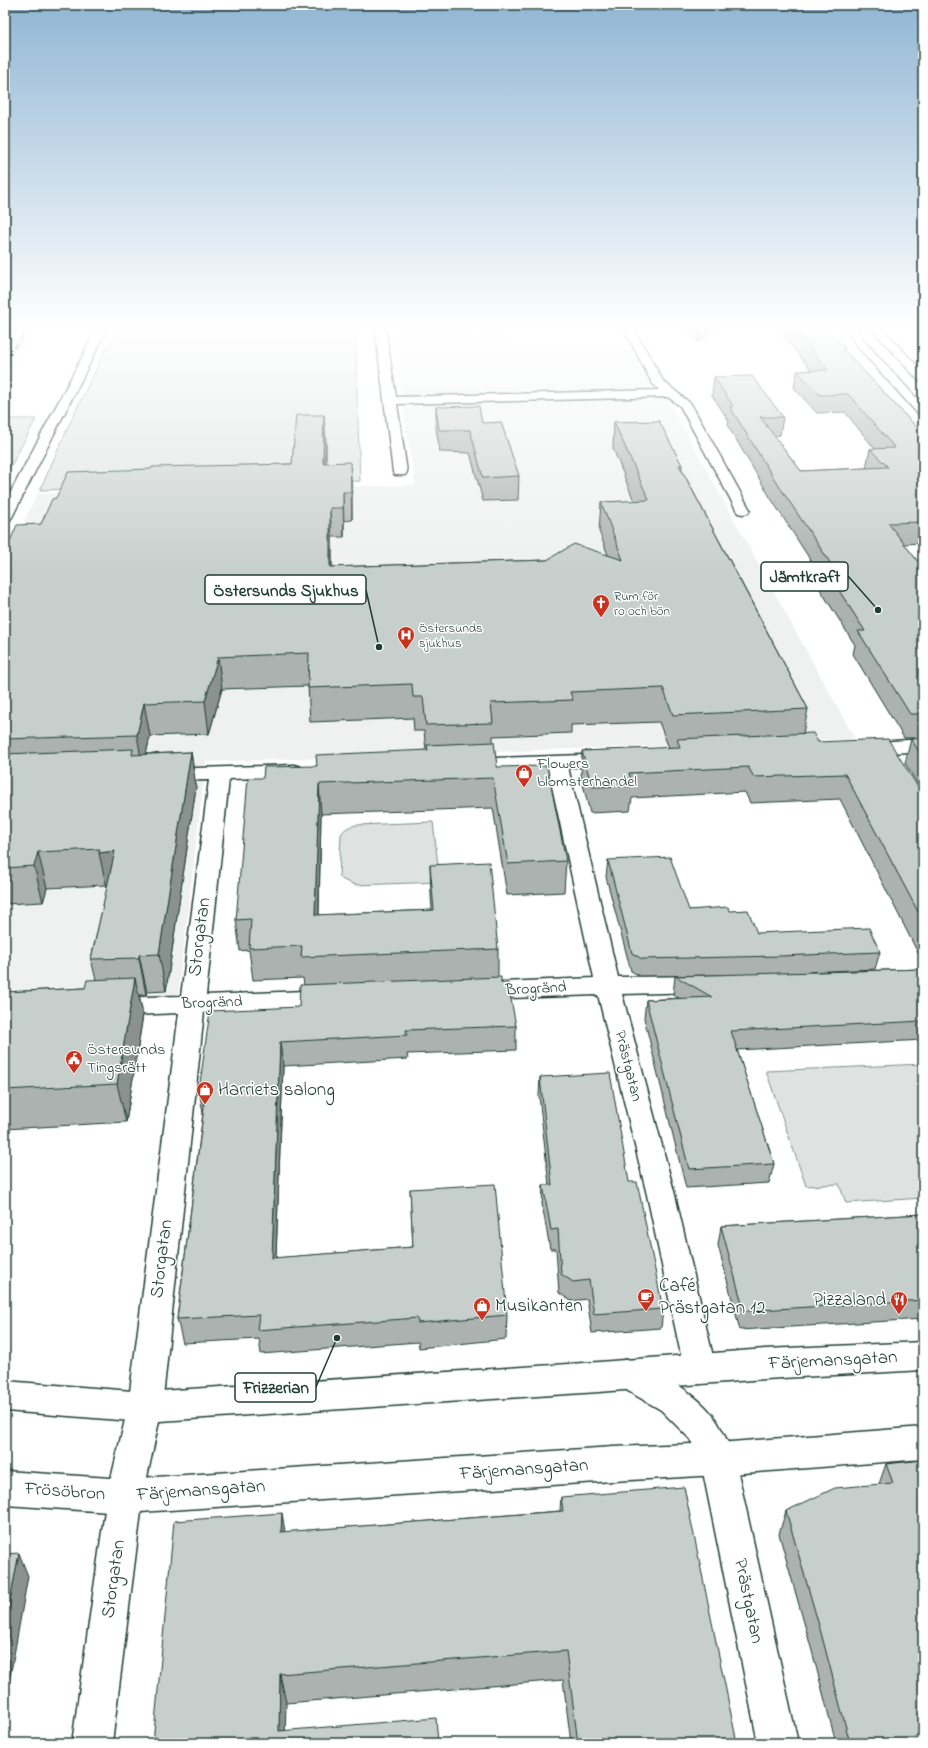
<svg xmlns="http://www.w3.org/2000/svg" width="928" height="1748" viewBox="0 0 928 1748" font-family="'Indie Flower',sans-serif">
<rect width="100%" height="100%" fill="#fff"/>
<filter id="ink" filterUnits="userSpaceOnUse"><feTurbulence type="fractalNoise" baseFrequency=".025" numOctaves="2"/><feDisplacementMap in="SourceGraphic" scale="8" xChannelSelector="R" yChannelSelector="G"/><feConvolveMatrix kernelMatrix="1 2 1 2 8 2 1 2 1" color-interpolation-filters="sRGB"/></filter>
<g filter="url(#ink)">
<path fill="#eef1f0" d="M 8,327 L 42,327 L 5,376 L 5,331 Z
M 508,328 L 515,346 L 628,344 L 652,389 L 667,398 L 855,739 L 206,762 L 177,1000 L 5,1008 L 5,562 L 37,494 L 415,485 L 392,331 Z"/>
<path fill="#dee3e2" stroke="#7e908b" d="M 117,327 L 355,327 L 360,481 L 40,490 L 75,412 Z
M 5,419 L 36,419 L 5,477 Z
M 433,822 L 440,882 L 356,885 L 343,880 L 339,876 L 341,835 C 344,828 350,826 357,825 Z
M 923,1064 L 923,1198 L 846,1203 L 839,1184 L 806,1186 L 766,1071 Z"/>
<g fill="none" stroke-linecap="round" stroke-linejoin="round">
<defs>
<path id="minor" d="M 98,327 L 108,327 L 12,517 L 10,520 L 5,521 L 5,503 Z
M 375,327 L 385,327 L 396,397 L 659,390 L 652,383 L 623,327 L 633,327 L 663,381 L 691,404 L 750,510 L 748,513 L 743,514 L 738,513 L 680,406 L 668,397 L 397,404 L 407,472 L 405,475 L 395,475 L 393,472 Z
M 923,739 L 923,751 L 862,755 L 855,753 L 852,749 L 855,745 L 862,743 Z
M 612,754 L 619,756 L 622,760 L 619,764 L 612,766 L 568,767 L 618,977 L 703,976 L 712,978 L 715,984 L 712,990 L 703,992 L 622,994 L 675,1195 L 716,1369 L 711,1379 L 700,1384 L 689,1379 L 684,1369 L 647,1195 L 598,995 L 480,999 L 471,997 L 468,991 L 471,985 L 480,983 L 594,978 L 548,768 L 467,771 L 460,769 L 457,765 L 460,761 L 467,759 Z
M 294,765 L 301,767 L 304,771 L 301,775 L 294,777 L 229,779 L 206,995 L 330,990 L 339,992 L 342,998 L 339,1004 L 330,1006 L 204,1012 L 162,1407 L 143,1496 L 112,1743 L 72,1743 L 107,1496 L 128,1407 L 179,1013 L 112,1016 L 103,1013 L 100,1007 L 103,1001 L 112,998 L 181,996 L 209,780 L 165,781 L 158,779 L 155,775 L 158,771 L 165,769 Z
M 627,1359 C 656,1370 696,1392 714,1417 C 723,1430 729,1445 735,1459 L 798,1743 L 758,1743 L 701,1462 L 690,1439 L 661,1410 L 616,1384 L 611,1374 L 616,1364 Z"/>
<path id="secondary" d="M 845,327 L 855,327 L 864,341 L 923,405 L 923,416 L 919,415 L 856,345 Z
M 870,327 L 881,327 L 923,372 L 923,382 L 919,381 Z
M 923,1342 L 923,1370 L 765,1379 L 599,1392 L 145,1422 L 5,1411 L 5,1381 L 145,1392 L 599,1362 L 765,1349 Z
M 923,1427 L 923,1459 L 718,1475 L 613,1481 L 125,1513 L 5,1505 L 5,1471 L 125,1479 L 613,1447 L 718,1443 Z"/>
</defs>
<use href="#minor" stroke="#1f3d34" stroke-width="3"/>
<use href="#secondary" stroke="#1f3d34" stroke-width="3"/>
<use href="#minor" fill="#fff" fill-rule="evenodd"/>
<use href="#secondary" fill="#fff" fill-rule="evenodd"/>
<defs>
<path id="rail" d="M 5,345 L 19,327
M 5,360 L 30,327"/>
</defs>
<use href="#rail" stroke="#1f3d34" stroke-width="2.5"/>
<use href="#rail" stroke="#fff" stroke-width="1.5" stroke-dasharray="5" stroke-linecap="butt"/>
</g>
<path fill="#abb2af" stroke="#1f3d34" d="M 686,327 L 716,327 L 716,328 L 698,343 Z
M 776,327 L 824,327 L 845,348 L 844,350 L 923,434 L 923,543 L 904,544 L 923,568 L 923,952 L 918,953 L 840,799 L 750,803 L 745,792 L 632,798 L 630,811 L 590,813 L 581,776 L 582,751 L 669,748 L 659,722 L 571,725 L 571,733 L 493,736 L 493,743 L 497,767 L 566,861 L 564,892 L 507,895 L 493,808 L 321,814 L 319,915 L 432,910 L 431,896 L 430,865 L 498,949 L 498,977 L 501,983 L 516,1026 L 516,1050 L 407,1054 L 408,1059 L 283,1066 L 276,1258 L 413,1247 L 410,1189 L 507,1315 L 506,1339 L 419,1348 L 418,1342 L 261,1354 L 259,1339 L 183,1343 L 177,1319 L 203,1113 L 199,1090 L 299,1007 L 304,985 L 303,978 L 253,980 L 249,950 L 240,951 L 236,920 L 263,778 L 317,766 L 426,750 L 424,731 L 414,731 L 413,718 L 310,722 L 308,686 L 222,689 L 209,734 L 150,736 L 146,754 L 191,752 L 196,787 L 166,991 L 147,992 L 146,995 L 139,995 L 143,1015 L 126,1122 L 5,1129 L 5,992 L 85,988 L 96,980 L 91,959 L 107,889 L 106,885 L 47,888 L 43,902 L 5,904 L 5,542 L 10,541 L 41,524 L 56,498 L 151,469 L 292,464 L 326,441 L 326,463 L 352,490 L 352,520 L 344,521 L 344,537 L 332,537 L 332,567 L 547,560 L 608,555 L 599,531 L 601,502 L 634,501 L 613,448 L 614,422 L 682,465 L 682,470 L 808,709 L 803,733 L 818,742 L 923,793 L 905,763 L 911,739 L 916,738 L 904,738 L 853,654 L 855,645 L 818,586 L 820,575 L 770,497 L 728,426 L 729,421 L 712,395 L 714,377 L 783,417 L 780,435 L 774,436 L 801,471 L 866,468 L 870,449 L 875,449 L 845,412 L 817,413 L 794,388 L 797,371 L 811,370 Z
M 436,407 L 482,423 L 519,476 L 518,500 L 483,501 L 470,453 L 440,452 L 436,428 Z
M 608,860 L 689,910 L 730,911 L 757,933 L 880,952 L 875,969 L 810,972 L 923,969 L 923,1040 L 737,1050 L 774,1164 L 769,1183 L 686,1188 L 644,1018 L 646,1000 L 679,998 L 673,995 L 675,976 L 723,975 L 640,976 L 631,971 L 606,877 Z
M 540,1077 L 629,1182 L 663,1309 L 661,1328 L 592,1333 L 587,1299 L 571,1301 L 559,1293 L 556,1249 L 550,1249 L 542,1204 L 543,1185 L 549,1185 L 539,1096 Z
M 923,1214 L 923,1319 L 740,1330 L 718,1245 L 721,1226 Z
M 923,1460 L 923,1743 L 836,1743 L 812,1651 L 779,1534 L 786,1511 L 879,1484 L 886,1464 Z
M 561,1497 L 737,1743 L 571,1743 L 563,1680 L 286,1703 L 153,1743 L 285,1532 L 560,1511 Z"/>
<path fill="#8b918f" stroke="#1f3d34" d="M 699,327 L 716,327 L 716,328 L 698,343 Z
M 324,415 L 326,441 L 325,490 L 323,463 Z
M 350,462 L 352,490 L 352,520 L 351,492 Z
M 343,492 L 344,521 L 344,537 L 343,508 Z
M 330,508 L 332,537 L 332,597 L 330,567 Z
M 218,657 L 222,689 L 209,734 L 205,701 Z
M 144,703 L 150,736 L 143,769 L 137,735 Z
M 191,752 L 196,787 L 166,991 L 159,954 Z
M 319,784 L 321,814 L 318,946 L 315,915 Z
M 115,851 L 107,889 L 99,853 Z
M 38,852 L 47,888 L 43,902 L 34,866 Z
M 139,955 L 147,992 L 146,995 L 139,958 Z
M 135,978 L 143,1015 L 126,1122 L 117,1084 Z
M 280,1042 L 283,1066 L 275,1283 L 272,1258 Z
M 282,1513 L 287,1544 L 281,1532 Z
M 19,1553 L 28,1576 L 5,1706 L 5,1626 Z
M 280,1674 L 286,1703 L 285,1743 L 279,1731 Z"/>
<path fill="#c7cfcc" stroke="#1f3d34" d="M 792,327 L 824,327 L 845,348 L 842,348 L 923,434 L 923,522 L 888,523 L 923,568 L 923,714 L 910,714 L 858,631 L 865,631 L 822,564 L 831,564 L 773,477 L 730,407 L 733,406 L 714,377 L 752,376 L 783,417 L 760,417 L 801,471 L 888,467 L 870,449 L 895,448 L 848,394 L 820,395 L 797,371 L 828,370 Z
M 479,406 L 482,423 L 501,422 L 519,476 L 483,478 L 470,430 L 439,430 L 436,407 Z
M 296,415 L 324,415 L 323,463 L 350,462 L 351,492 L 343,492 L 343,508 L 330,508 L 330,567 L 547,560 L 574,544 L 623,560 L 601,502 L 649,500 L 614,422 L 659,421 L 682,465 L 679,465 L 808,709 L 673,715 L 663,688 L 570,692 L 573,700 L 491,703 L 493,723 L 426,725 L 423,697 L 413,697 L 412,684 L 308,688 L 309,653 L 218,657 L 205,701 L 144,703 L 137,735 L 5,739 L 5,542 L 10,541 L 17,525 L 41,524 L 52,499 L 56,498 L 68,472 L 151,469 L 152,467 L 292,464 Z
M 919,728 L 923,728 L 923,735 Z
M 813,733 L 818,742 L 888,739 L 921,792 L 923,793 L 923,921 L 845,774 L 754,777 L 748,767 L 629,773 L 633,786 L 592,787 L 582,751 L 680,747 L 677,739 Z
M 923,738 L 923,758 L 911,739 Z
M 494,742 L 497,767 L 547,766 L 566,861 L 508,864 L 493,778 L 319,784 L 315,915 L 434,910 L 430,865 L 489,862 L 498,949 L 301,957 L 302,946 L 249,948 L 251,919 L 236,920 L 248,778 L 263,778 L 264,767 L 317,766 L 316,755 L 428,750 L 427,745 Z
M 133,749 L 132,755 L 191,752 L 159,954 L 139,955 L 139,958 L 91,959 L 115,851 L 99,853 L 100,849 L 38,852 L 34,866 L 5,868 L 5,754 Z
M 670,857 L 689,910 L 728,907 L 730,911 L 748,910 L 757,933 L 869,928 L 880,952 L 780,956 L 642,959 L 632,953 L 608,860 Z
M 923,969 L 923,1021 L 731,1031 L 774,1164 L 689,1169 L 646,1000 L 712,997 L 675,976 Z
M 501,977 L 501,983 L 508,983 L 516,1026 L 406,1030 L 407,1035 L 280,1042 L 272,1258 L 413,1247 L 410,1189 L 495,1184 L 507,1315 L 418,1323 L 417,1318 L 257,1330 L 259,1315 L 177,1319 L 206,1091 L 199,1090 L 210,1011 L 299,1007 L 300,985 Z
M 135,978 L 117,1084 L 5,1090 L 5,992 L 85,988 L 87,980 Z
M 610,1073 L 629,1182 L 637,1182 L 663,1309 L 594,1314 L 589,1280 L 573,1282 L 561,1274 L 558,1229 L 551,1230 L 543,1185 L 552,1185 L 540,1077 Z
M 923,1214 L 923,1300 L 744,1311 L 721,1226 Z
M 923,1460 L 923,1743 L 850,1743 L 820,1629 L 786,1511 L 835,1488 L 893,1483 L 886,1464 Z
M 684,1487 L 737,1743 L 578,1743 L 566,1651 L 280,1674 L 279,1731 L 436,1718 L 438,1743 L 153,1743 L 174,1521 L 282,1513 L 281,1532 L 563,1511 L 561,1497 Z
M 19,1553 L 5,1626 L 5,1554 Z"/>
</g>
<linearGradient id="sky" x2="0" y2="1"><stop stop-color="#91b6d4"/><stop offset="0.57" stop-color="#fff"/><stop offset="1" stop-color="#fff" stop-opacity="0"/></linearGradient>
<rect width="928" height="572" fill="url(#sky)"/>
<defs>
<symbol id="church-pin" viewBox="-11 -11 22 30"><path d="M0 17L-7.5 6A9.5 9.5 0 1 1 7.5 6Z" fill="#c8321e" stroke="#fff"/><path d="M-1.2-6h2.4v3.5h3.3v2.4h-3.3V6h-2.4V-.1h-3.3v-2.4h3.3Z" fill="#fff"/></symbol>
<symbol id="hospital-pin" viewBox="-11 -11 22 30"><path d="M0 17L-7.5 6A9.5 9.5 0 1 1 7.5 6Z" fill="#c8321e" stroke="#fff"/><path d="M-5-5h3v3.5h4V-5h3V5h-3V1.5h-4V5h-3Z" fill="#fff"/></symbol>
<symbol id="shop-pin" viewBox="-11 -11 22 30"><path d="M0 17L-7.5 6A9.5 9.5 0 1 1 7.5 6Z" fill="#c8321e" stroke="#fff"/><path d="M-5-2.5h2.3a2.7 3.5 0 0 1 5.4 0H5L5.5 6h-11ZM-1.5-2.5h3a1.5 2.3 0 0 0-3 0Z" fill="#fff"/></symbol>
<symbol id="civic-pin" viewBox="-11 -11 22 30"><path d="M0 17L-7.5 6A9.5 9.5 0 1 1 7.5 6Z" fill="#c8321e" stroke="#fff"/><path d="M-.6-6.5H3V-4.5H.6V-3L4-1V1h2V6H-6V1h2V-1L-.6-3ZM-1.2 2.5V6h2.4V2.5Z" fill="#fff"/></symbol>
<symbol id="cafe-pin" viewBox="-11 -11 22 30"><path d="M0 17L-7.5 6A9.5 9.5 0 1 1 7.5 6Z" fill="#c8321e" stroke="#fff"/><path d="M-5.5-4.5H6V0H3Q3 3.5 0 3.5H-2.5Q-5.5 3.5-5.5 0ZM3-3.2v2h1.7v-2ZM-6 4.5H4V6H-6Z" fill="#fff"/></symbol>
<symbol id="restaurant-pin" viewBox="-11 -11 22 30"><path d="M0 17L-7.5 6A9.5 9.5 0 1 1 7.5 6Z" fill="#c8321e" stroke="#fff"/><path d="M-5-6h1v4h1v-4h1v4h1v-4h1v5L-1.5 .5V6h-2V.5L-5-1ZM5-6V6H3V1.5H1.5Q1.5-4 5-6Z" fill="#fff"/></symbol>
</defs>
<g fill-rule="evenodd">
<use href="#church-pin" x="591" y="593" width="20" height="27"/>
<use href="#hospital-pin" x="396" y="625" width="20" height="27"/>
<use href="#shop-pin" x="514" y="763" width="20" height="27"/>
<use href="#civic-pin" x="64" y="1049" width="20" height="27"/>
<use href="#shop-pin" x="195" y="1080" width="20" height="27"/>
<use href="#cafe-pin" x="636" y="1287" width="20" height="27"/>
<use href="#restaurant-pin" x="889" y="1290" width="20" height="27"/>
<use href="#shop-pin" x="472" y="1296" width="20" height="27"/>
</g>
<g text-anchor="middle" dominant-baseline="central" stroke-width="3" stroke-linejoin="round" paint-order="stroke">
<g font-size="13" fill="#1f3d34" stroke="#fff" text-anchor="start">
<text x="614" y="596">Rum för<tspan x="614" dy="15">ro och bön</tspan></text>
<text x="419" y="628">Östersunds<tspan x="419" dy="15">sjukhus</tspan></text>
</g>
<g font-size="16" fill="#1f3d34" stroke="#fff" text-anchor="start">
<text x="537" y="764">Flowers<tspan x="537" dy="18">blomsterhandel</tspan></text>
<text x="87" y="1050">Östersunds<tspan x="87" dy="18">Tingsrätt</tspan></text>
</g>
<g font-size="16" fill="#1f3d34" stroke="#fff">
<text transform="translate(536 989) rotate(-3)">Brogränd</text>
<text transform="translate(212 1003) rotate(-2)">Brogränd</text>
<text transform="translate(628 1066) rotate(76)">Prästgatan</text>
</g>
<g font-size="19" fill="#1f3d34" stroke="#fff">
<text transform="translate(200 937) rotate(-83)">Storgatan</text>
<text transform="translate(162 1259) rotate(-83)">Storgatan</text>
<text transform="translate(833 1361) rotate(-3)">Färjemansgatan</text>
<text transform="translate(524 1470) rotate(-4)">Färjemansgatan</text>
<text transform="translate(201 1491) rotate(-4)">Färjemansgatan</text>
<text transform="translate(65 1492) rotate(4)">Frösöbron</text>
<text transform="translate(114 1579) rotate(-82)">Storgatan</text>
<text transform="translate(748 1601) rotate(78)">Prästgatan</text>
</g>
<g font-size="19" fill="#1f3d34" stroke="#fff" text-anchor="start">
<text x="218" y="1090">Harriets salong</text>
<text x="659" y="1286">Café<tspan x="659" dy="22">Prästgatan 12</tspan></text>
<text x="886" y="1300" text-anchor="end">Pizzaland</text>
<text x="495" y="1306">Musikanten</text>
</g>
</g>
<path fill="none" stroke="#1f3d34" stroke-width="1.5" d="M878 610L848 576M379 647L366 590M337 1338L316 1387"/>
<g fill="#1f3d34" stroke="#fff" stroke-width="1.5">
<circle cx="878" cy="610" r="4"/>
<circle cx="379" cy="647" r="4"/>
<circle cx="337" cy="1338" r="4"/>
</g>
<g fill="#fff" stroke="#1f3d34" stroke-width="1.5">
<rect x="761" y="562" width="87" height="29" rx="4"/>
<rect x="205" y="575" width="161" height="29" rx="4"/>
<rect x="235" y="1373" width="81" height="29" rx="4"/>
</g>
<g font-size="17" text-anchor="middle" font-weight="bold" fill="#1f3d34">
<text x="805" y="582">Jämtkraft</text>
<text x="286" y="596">Östersunds Sjukhus</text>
<text x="276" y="1393">Frizzerian</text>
</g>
<rect width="928" height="1748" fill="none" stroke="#fff" stroke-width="20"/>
<rect x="10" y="10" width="908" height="1728" fill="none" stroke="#1f3d34" stroke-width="1.5" filter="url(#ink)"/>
</svg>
